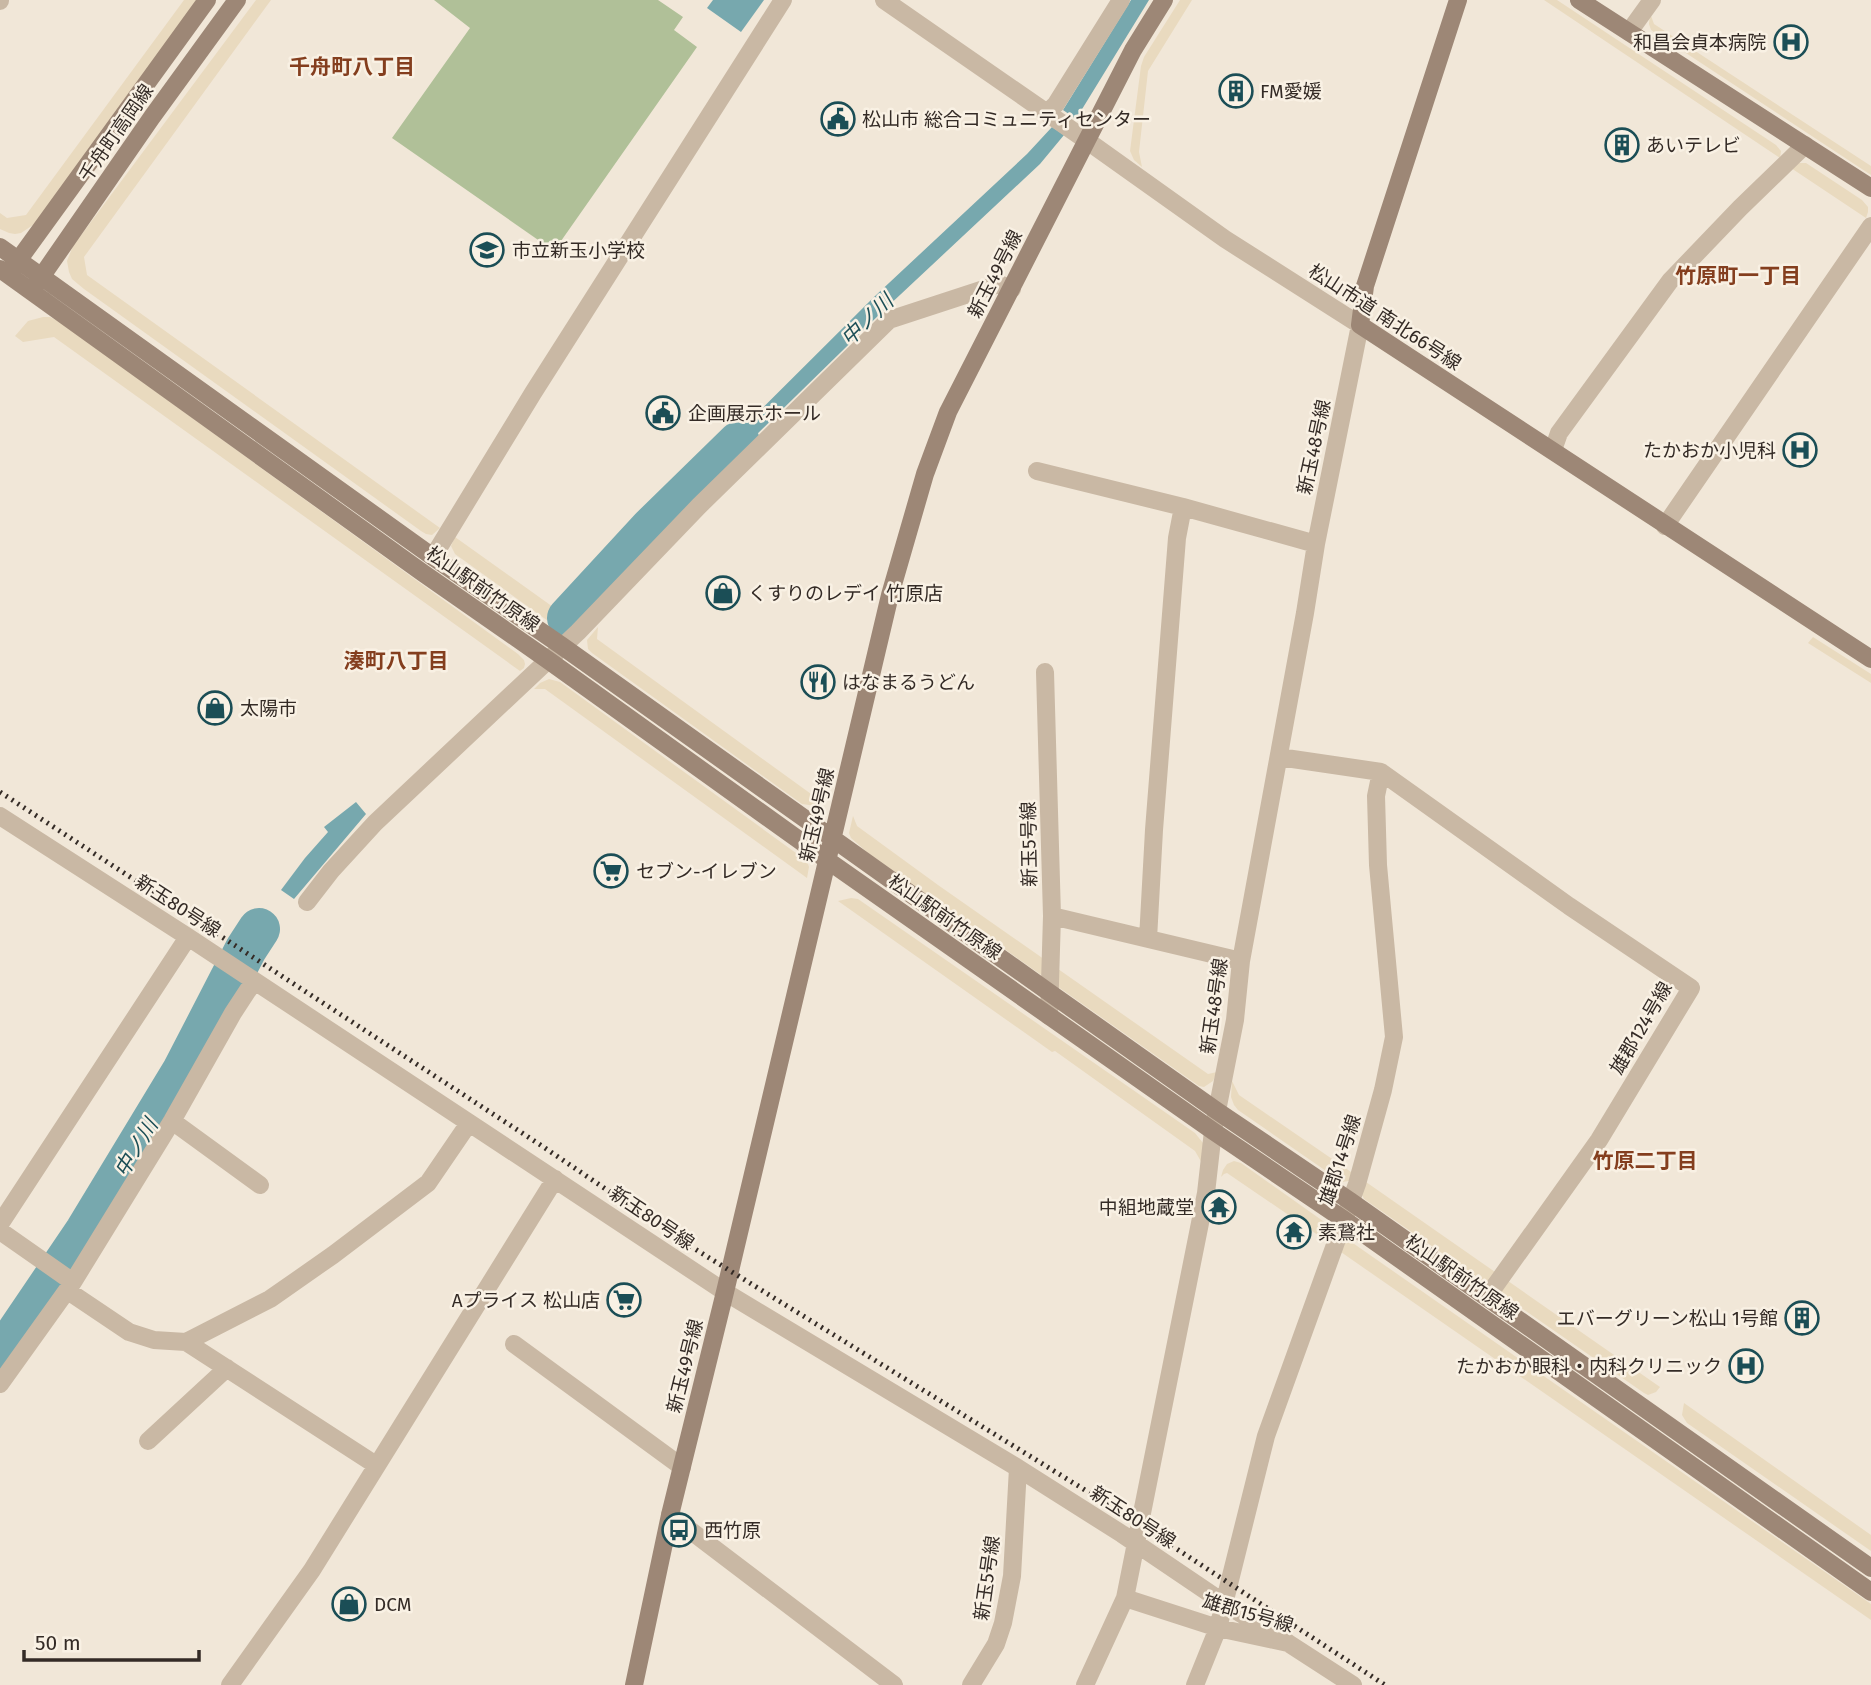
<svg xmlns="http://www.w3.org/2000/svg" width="1871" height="1685" viewBox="0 0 1871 1685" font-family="'Fira Sans','Noto Sans JP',sans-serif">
<rect width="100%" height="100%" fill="#f1e7d8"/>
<path fill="#b0c098" d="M 434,0 L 658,0 L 683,17 L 674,30 L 697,47 L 554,251 L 392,138 L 470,28 Z"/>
<path fill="#e9dabf" d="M 184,0 L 201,0 L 36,223 L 21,233 L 15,234 L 9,233 L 0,229 L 0,213 L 7,218 L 26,215 Z
M 256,0 L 271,0 L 84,257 L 87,275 L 440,528 L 432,535 L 426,534 L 421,531 L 84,289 L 72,279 L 69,272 L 67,261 L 73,246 Z
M 1180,0 L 1192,0 L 1148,71 L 1139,152 L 1142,167 L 1134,160 L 1130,151 L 1141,66 L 1144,57 Z
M 1544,0 L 1557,0 L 1776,145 L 1781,151 L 1780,158 Z
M 1650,13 L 1654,24 L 1871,166 L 1871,175 L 1651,30 L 1649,24 Z
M 1799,163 L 1806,163 L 1862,200 L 1868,207 L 1868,212 L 1866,218 L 1791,168 Z
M 43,317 L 50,317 L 60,322 L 518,654 L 524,660 L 525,664 L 524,668 L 520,671 L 54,337 L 23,342 L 15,336 L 28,321 Z
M 455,537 L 574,622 L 567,632 L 562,631 L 455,554 L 451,546 Z
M 598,627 L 597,639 L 818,799 L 826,797 L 825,801 L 822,804 L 816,806 L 802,804 L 592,653 L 588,649 L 587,640 Z
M 1813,637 L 1871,674 L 1871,683 L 1808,643 Z
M 549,679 L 560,682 L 807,861 L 809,867 L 807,878 L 545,689 L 534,689 L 540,683 Z
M 853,816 L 857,826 L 938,885 L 1208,1074 L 1217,1072 L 1213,1081 L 1204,1087 L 1199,1086 L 868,853 L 851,838 L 849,833 Z
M 851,898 L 858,899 L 1195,1133 L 1203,1143 L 1203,1165 L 1195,1151 L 1055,1051 L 1052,1052 L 838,901 Z
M 1232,1081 L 1239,1095 L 1354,1174 L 1349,1181 L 1342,1182 L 1238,1110 L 1234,1105 L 1231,1097 Z
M 1234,1161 L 1241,1163 L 1330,1226 L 1333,1231 L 1331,1244 L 1227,1173 L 1224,1174 L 1221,1177 L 1223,1170 L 1227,1164 Z
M 1366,1182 L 1660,1387 L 1656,1392 L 1648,1395 L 1644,1393 L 1364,1199 L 1362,1195 Z
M 1347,1239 L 1871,1604 L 1871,1620 L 1338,1250 Z
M 1684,1403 L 1871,1535 L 1871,1551 L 1687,1423 L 1682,1415 Z"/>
<path fill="#77a8ae" d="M 713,0 L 764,0 L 741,32 L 707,8 Z
M 1131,0 L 1149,0 L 1076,119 L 1063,110 Z
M 1052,127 L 1064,135 L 1040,164 L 885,309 L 703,487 L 692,478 L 874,297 L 1027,154 Z
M 666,506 L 676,515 L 574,622 L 562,614 L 648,521 Z
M 356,802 L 366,814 L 294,899 L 281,890 L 305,858 L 328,832 L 324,827 Z"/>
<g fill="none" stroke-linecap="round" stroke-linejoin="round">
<path stroke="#77a8ae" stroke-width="42" d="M 568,618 L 651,528 L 739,442
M 0,1358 L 86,1231 L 183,1071 L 246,949 L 259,929"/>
<path stroke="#c9b8a4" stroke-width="18" d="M 884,0 L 1086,140 L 1225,239 L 1360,325 L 1316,544 L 1305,613 L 1241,961 L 1235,1020 L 1213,1131 L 1206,1193 L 1125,1598 L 1085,1685
M 0,1 L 0,0
M 1629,32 L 1652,0
M 1047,113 L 1056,104 L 1121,0
M 1553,450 L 1559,433 L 1670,281 L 1740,208 L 1805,145
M 1037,471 L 1183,507 L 1316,544
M 1665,526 L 1871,226
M 433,557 L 533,393 L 783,0
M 1045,672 L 1052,916 L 1049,1016
M 1381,772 L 1569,906 L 1691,988 L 1599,1140 L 1487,1297
M 0,816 L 188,937 L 725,1292 L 1018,1468 L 1122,1534 L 1224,1603 L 1288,1643
M 307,902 L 331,871 L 375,823 L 578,632 L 699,506 L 889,320 L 999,284 L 1012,289
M 1052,916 L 1241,961
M 1148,939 L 1154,830 L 1177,538 L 1183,507
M 172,1121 L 260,1185
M 0,1224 L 188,937
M 0,1231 L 73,1282
M 68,1291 L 129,1332 L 154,1340 L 186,1342 L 270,1299 L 333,1255 L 428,1183 L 469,1123
M 186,1342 L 376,1465
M 514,1344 L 682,1467
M 0,1384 L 73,1282 L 172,1121 L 233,1013 L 254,981
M 148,1441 L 227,1368
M 670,1515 L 894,1685
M 1125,1598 L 1218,1628 L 1288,1643 L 1353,1685
M 230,1685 L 312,1570 L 555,1179
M 971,1685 L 996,1644 L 1003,1623 L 1012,1576 L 1018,1468
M 1195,1685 L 1218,1628 L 1266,1436 L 1357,1184 L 1383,1090 L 1394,1037 L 1378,865 L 1376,796 L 1381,772 L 1279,757"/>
<path stroke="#9d8776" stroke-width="18" d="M 1458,0 L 1365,286 L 1360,325 L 1871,659
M 1579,0 L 1871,188
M 0,247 L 433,557 L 562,646 L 1050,993 L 1217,1111 L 1350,1201 L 1871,1568
M 0,269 L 423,573 L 548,660 L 827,860 L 1213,1131 L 1343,1219 L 1871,1592
M 12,269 L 207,0
M 35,286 L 152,117 L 237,0
M 634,1685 L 670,1515 L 725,1292 L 890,595 L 925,474 L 948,412 L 1133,50 L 1164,0"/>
<path stroke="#342b26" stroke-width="5" stroke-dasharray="2 5" stroke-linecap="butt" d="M 0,792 L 542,1146 L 690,1246 L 1114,1508 L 1385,1685"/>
</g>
<defs>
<symbol id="hospital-ring" viewBox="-11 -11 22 22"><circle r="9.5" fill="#f9f1e4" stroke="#1b4e56" stroke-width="1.5"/><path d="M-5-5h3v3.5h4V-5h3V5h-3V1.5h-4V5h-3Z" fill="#1b4e56"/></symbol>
<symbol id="building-ring" viewBox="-11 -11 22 22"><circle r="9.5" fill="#f9f1e4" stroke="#1b4e56" stroke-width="1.5"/><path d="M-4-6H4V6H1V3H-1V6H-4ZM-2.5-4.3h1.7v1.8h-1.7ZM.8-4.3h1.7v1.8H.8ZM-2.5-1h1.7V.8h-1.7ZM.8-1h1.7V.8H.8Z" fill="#1b4e56"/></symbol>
<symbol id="civic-ring" viewBox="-11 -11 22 22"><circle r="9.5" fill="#f9f1e4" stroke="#1b4e56" stroke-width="1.5"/><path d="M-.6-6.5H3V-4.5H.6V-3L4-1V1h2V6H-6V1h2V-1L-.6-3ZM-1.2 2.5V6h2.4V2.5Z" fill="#1b4e56"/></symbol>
<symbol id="school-ring" viewBox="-11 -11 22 22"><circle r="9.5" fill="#f9f1e4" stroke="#1b4e56" stroke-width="1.5"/><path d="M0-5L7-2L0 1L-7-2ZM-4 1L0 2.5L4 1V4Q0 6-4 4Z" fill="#1b4e56"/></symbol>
<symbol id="shop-ring" viewBox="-11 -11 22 22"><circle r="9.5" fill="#f9f1e4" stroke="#1b4e56" stroke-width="1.5"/><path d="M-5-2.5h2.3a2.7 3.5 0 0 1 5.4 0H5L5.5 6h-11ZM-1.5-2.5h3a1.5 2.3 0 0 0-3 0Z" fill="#1b4e56"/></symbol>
<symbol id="restaurant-ring" viewBox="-11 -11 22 22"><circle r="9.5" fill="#f9f1e4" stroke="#1b4e56" stroke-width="1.5"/><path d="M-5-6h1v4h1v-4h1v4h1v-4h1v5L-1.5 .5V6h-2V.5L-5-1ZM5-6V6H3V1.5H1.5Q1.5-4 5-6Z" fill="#1b4e56"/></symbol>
<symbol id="supermarket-ring" viewBox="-11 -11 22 22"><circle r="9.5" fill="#f9f1e4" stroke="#1b4e56" stroke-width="1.5"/><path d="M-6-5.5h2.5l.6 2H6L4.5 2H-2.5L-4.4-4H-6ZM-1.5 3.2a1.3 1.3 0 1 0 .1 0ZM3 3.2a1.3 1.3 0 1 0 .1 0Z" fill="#1b4e56"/></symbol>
<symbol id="temple-ring" viewBox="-11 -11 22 22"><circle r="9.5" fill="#f9f1e4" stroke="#1b4e56" stroke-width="1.5"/><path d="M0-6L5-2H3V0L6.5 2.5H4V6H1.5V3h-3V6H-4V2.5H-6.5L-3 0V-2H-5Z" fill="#1b4e56"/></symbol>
<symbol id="bus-ring" viewBox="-11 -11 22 22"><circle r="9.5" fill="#f9f1e4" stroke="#1b4e56" stroke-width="1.5"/><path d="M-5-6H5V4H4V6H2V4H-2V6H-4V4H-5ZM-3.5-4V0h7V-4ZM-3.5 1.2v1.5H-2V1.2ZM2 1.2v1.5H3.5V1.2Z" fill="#1b4e56"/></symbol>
</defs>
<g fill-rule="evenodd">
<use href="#hospital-ring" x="1772" y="23" width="38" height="38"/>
<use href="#building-ring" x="1217" y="72" width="38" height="38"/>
<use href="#civic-ring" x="819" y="100" width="38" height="38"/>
<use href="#building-ring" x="1603" y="126" width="38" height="38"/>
<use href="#school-ring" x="468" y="231" width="38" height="38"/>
<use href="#civic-ring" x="644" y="394" width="38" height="38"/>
<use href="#hospital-ring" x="1781" y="431" width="38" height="38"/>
<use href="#shop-ring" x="704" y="574" width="38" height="38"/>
<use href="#restaurant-ring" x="799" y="663" width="38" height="38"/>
<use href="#shop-ring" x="196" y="689" width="38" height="38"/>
<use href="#supermarket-ring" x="592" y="852" width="38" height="38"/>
<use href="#temple-ring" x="1200" y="1188" width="38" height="38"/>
<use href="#temple-ring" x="1275" y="1213" width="38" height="38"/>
<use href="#supermarket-ring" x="605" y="1281" width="38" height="38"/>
<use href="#building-ring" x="1783" y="1299" width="38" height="38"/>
<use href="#hospital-ring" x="1727" y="1347" width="38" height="38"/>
<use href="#bus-ring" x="660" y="1511" width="38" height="38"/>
<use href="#shop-ring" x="330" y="1585" width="38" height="38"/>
</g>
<g text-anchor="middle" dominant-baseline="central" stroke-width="5" stroke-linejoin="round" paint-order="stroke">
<g font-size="19" fill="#342b26" stroke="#f9f1e4" text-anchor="start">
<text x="1766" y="42" text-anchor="end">和昌会貞本病院</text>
<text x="1260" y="91">FM愛媛</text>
<text x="862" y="119">松山市 総合コミュニティセンター</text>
<text x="1646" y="145">あいテレビ</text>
<text x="512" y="250">市立新玉小学校</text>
<text x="688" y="413">企画展示ホール</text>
<text x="1776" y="450" text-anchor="end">たかおか小児科</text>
<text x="748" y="593">くすりのレデイ 竹原店</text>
<text x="842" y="682">はなまるうどん</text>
<text x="240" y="708">太陽市</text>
<text x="636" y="871">セブン-イレブン</text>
<text x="1194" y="1207" text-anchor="end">中組地蔵堂</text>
<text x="1318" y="1232">素鵞社</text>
<text x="600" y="1300" text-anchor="end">Aプライス 松山店</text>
<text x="1778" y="1318" text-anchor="end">エバーグリーン松山 1号館</text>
<text x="1722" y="1366" text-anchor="end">たかおか眼科・内科クリニック</text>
<text x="704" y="1530">西竹原</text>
<text x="374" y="1604">DCM</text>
</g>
<g font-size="19" fill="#342b26" stroke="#f9f1e4">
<text transform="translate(116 133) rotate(-55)">千舟町高岡線</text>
<text transform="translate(995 274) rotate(-63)">新玉49号線</text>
<text transform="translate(1385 317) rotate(33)">松山市道 南北66号線</text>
<text transform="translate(1314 447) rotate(-78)">新玉48号線</text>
<text transform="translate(483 589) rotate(35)">松山駅前竹原線</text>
<text transform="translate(817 815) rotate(-77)">新玉49号線</text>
<text transform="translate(1029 844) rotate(-91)">新玉5号線</text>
<text transform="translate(178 906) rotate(33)">新玉80号線</text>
<text transform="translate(945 917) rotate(35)">松山駅前竹原線</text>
<text transform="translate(1214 1006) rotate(-82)">新玉48号線</text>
<text transform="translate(1641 1028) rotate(-60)">雄郡124号線</text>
<text transform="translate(1340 1160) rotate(-72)">雄郡14号線</text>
<text transform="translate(652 1218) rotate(34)">新玉80号線</text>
<text transform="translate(1462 1277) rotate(35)">松山駅前竹原線</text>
<text transform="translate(685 1366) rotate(-76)">新玉49号線</text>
<text transform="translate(1133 1517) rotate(33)">新玉80号線</text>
<text transform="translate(987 1578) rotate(-82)">新玉5号線</text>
<text transform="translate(1248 1613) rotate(16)">雄郡15号線</text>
</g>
<g font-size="21" font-weight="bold" fill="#843e1e" stroke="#f9f1e4">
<text x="352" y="67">千舟町八丁目</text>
<text x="1738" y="276">竹原町一丁目</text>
<text x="396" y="661">湊町八丁目</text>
<text x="1645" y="1161">竹原二丁目</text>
</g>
<g font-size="21" font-style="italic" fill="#1b4e56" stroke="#f9f1e4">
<text transform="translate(867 320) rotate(-44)">中ノ川</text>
<text transform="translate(136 1148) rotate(-59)">中ノ川</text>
</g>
</g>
<path d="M24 1650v10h175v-10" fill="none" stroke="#342b26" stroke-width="3.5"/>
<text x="35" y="1650" font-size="21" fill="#342b26" stroke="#f9f1e4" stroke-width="5" paint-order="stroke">50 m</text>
</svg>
